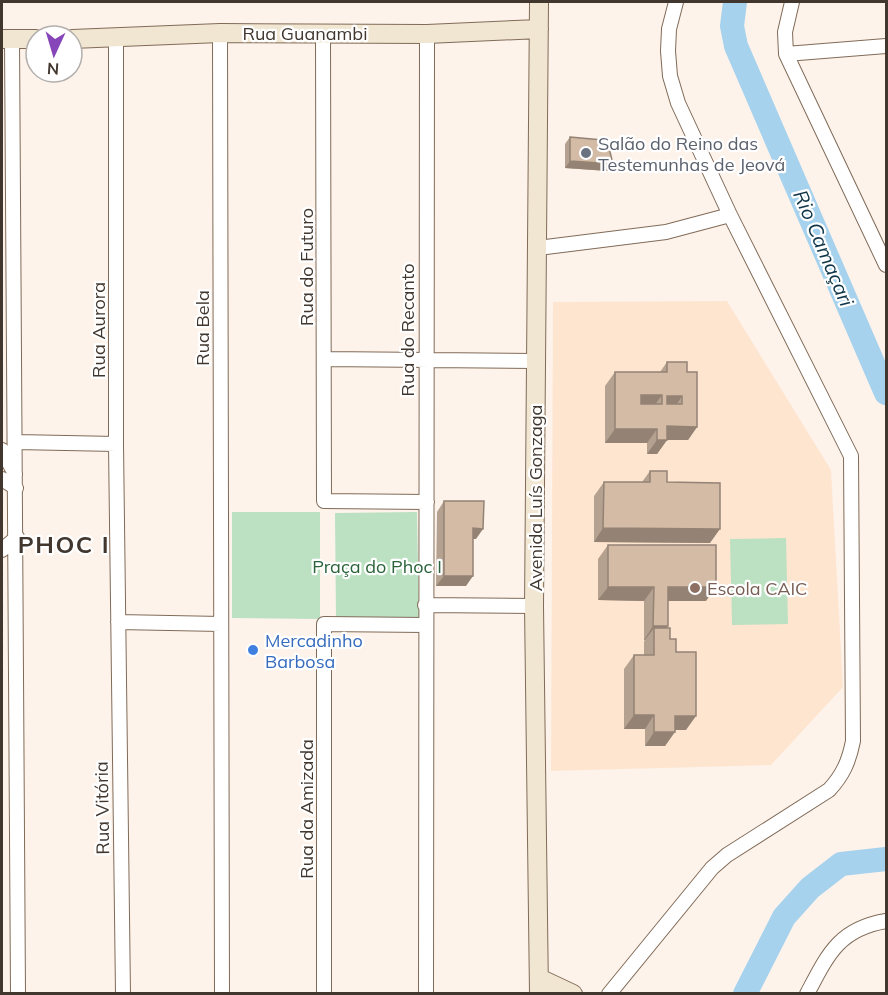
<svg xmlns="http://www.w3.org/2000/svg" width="888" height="995" viewBox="0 0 888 995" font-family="Mulish,sans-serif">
<rect width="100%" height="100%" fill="#fdf3eb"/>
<path fill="#fee5d0" d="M 727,301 L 831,470 L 843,687 L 771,765 L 551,771 L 553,302 Z"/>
<path fill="#bbe0c2" d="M 232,512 L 320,512 L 320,619 L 232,618 Z
M 417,512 L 419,618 L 336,619 L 335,513 Z
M 786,538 L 788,624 L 732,625 L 730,539 Z"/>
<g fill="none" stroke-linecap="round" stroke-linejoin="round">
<path stroke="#a6d2ed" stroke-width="24" d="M 735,2 L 732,26 L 736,46 L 886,393
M 745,994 L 784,917 L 810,888 L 841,864 L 886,859"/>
<defs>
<path id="street" d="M 792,2 L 785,32 L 786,54 L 886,265
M 220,33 L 222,994
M 323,33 L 324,501 L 427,502
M 116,38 L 116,444 L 123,994
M 12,39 L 18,994
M 786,54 L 886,46
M 538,248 L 666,232 L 730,215
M 324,359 L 536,361
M 16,442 L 116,444
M 2,450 L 15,474
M 2,479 L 16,488
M 2,550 L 17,537
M 425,605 L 534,606
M 118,622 L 221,624
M 324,994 L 324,624 L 425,625
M 426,994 L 427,34
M 609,994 L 712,868 L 727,855 L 829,790 C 843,775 849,761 853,741 L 851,456 L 730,215 L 678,103 L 670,76 L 668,51 L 669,29 L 676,2
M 807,994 C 828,954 839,929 886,921"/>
<path id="secondary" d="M 2,39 L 36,39
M 72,39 L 220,33 L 427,34 L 539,29
M 539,978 L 573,994
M 539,994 L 534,606 L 539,2"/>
</defs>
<use href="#street" stroke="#816b58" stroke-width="16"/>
<use href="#secondary" stroke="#816b58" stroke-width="20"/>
<use href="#street" stroke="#fff" stroke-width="14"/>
<use href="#secondary" stroke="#f0e6d1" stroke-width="18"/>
</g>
<path fill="#b5a18f" d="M 570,137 L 610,152 L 613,164 L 608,171 L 565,168 L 565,144 Z
M 667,362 L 687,372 L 697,427 L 688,440 L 667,440 L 657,454 L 647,454 L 647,443 L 605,443 L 605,386 L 615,372 L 660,372 Z
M 650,471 L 667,482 L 710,543 L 594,542 L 594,496 L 604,482 L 642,482 Z
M 444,501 L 476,539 L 473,539 L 466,586 L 436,586 L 437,512 Z
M 608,545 L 706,601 L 668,601 L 667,628 L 670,639 L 676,652 L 686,730 L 675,730 L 665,746 L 645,746 L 645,729 L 624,729 L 624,669 L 634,655 L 644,655 L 644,641 L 645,640 L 644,640 L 644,601 L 598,600 L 598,559 Z"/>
<path fill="#948374" d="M 570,161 L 613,164 L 608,171 L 565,168 Z
M 641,395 L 662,395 L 652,409 L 631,409 Z
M 667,396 L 682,396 L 673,410 L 658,410 Z
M 667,426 L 697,427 L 688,440 L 667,440 L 657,454 L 647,454 Z
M 615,429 L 657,429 L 647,443 L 605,443 Z
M 473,528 L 483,529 L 476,539 L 466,539 Z
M 603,528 L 720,529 L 710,543 L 594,542 Z
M 444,576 L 473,576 L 466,586 L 436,586 Z
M 608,587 L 654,587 L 644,601 L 598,600 Z
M 668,587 L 716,587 L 706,601 L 658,601 Z
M 653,626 L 668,626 L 658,640 L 654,628 L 645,640 L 644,640 Z
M 634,715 L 654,715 L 645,729 L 624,729 Z
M 675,716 L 696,716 L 686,730 L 666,730 Z
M 654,732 L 675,732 L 665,746 L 645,746 Z"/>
<path fill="#d3bba6" stroke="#948374" stroke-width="1.5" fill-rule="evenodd" d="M 570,137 L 613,141 L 610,152 L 613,164 L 570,161 Z
M 667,362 L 687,362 L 687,372 L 697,372 L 697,427 L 667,426 L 667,440 L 657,440 L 657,429 L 615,429 L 615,372 L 667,372 ZM 641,395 L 662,395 L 662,404 L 641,404 ZM 667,396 L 682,396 L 682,404 L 667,404 Z
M 650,471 L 667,471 L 667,482 L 720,483 L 720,529 L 603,528 L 604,482 L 650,482 Z
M 444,501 L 484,501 L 483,529 L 473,528 L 473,576 L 444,576 Z
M 608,545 L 716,545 L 716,587 L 668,587 L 668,626 L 653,626 L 654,587 L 608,587 Z
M 654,628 L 670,628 L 670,639 L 676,639 L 676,652 L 696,652 L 696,716 L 675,716 L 675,732 L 654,732 L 654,715 L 634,715 L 634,655 L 654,655 Z"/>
<circle fill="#6b7280" stroke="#fff" stroke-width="2" cx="586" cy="153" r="6"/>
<circle fill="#8d6e63" stroke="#fff" stroke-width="2" cx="695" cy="588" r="6"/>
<circle fill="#3f7fe0" stroke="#fff" stroke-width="2" cx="253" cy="650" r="6"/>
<g text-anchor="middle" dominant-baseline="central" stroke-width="4.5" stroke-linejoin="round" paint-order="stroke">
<g font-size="18" fill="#41372f" stroke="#fff">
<text x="305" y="33">Rua Guanambi</text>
<text transform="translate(306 267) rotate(-90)">Rua do Futuro</text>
<text transform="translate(202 328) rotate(-90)">Rua Bela</text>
<text transform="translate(98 330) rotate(-90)">Rua Aurora</text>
<text transform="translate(407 330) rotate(-90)">Rua do Recanto</text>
<text transform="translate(535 498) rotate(-90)">Avenida Luís Gonzaga</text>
<text transform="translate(102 808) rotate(-91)">Rua Vitória</text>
<text transform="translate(306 809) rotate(-90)">Rua da Amizada</text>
</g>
<g font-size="18" fill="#5b616d" stroke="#fff" text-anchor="start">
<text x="598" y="143">Salão do Reino das<tspan x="598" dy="21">Testemunhas de Jeová</tspan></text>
</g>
<g font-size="18" fill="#2b643b" stroke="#fff">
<text x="377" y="566">Praça do Phoc I</text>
</g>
<g font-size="18" fill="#785e54" stroke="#fff" text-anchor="start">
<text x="707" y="588">Escola CAIC</text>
</g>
<g font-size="18" fill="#366cbe" stroke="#fff" text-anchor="start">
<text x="265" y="640">Mercadinho<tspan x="265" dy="21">Barbosa</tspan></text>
</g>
<g font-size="20" font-style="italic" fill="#113649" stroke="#fff">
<text transform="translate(824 248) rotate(67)">Rio Camaçari</text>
</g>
<g font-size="24" font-weight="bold" letter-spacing="1.5" fill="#41372f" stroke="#fff">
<text x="64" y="544">PHOC I</text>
</g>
</g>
<rect width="888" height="995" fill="none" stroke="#41372f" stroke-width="6"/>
<g transform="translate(54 54) rotate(184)"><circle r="28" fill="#ffffff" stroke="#b3afac" stroke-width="1.5"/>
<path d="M0-4.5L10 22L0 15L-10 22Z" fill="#8645b9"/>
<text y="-9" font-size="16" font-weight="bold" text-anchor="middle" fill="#41372f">N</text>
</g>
</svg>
